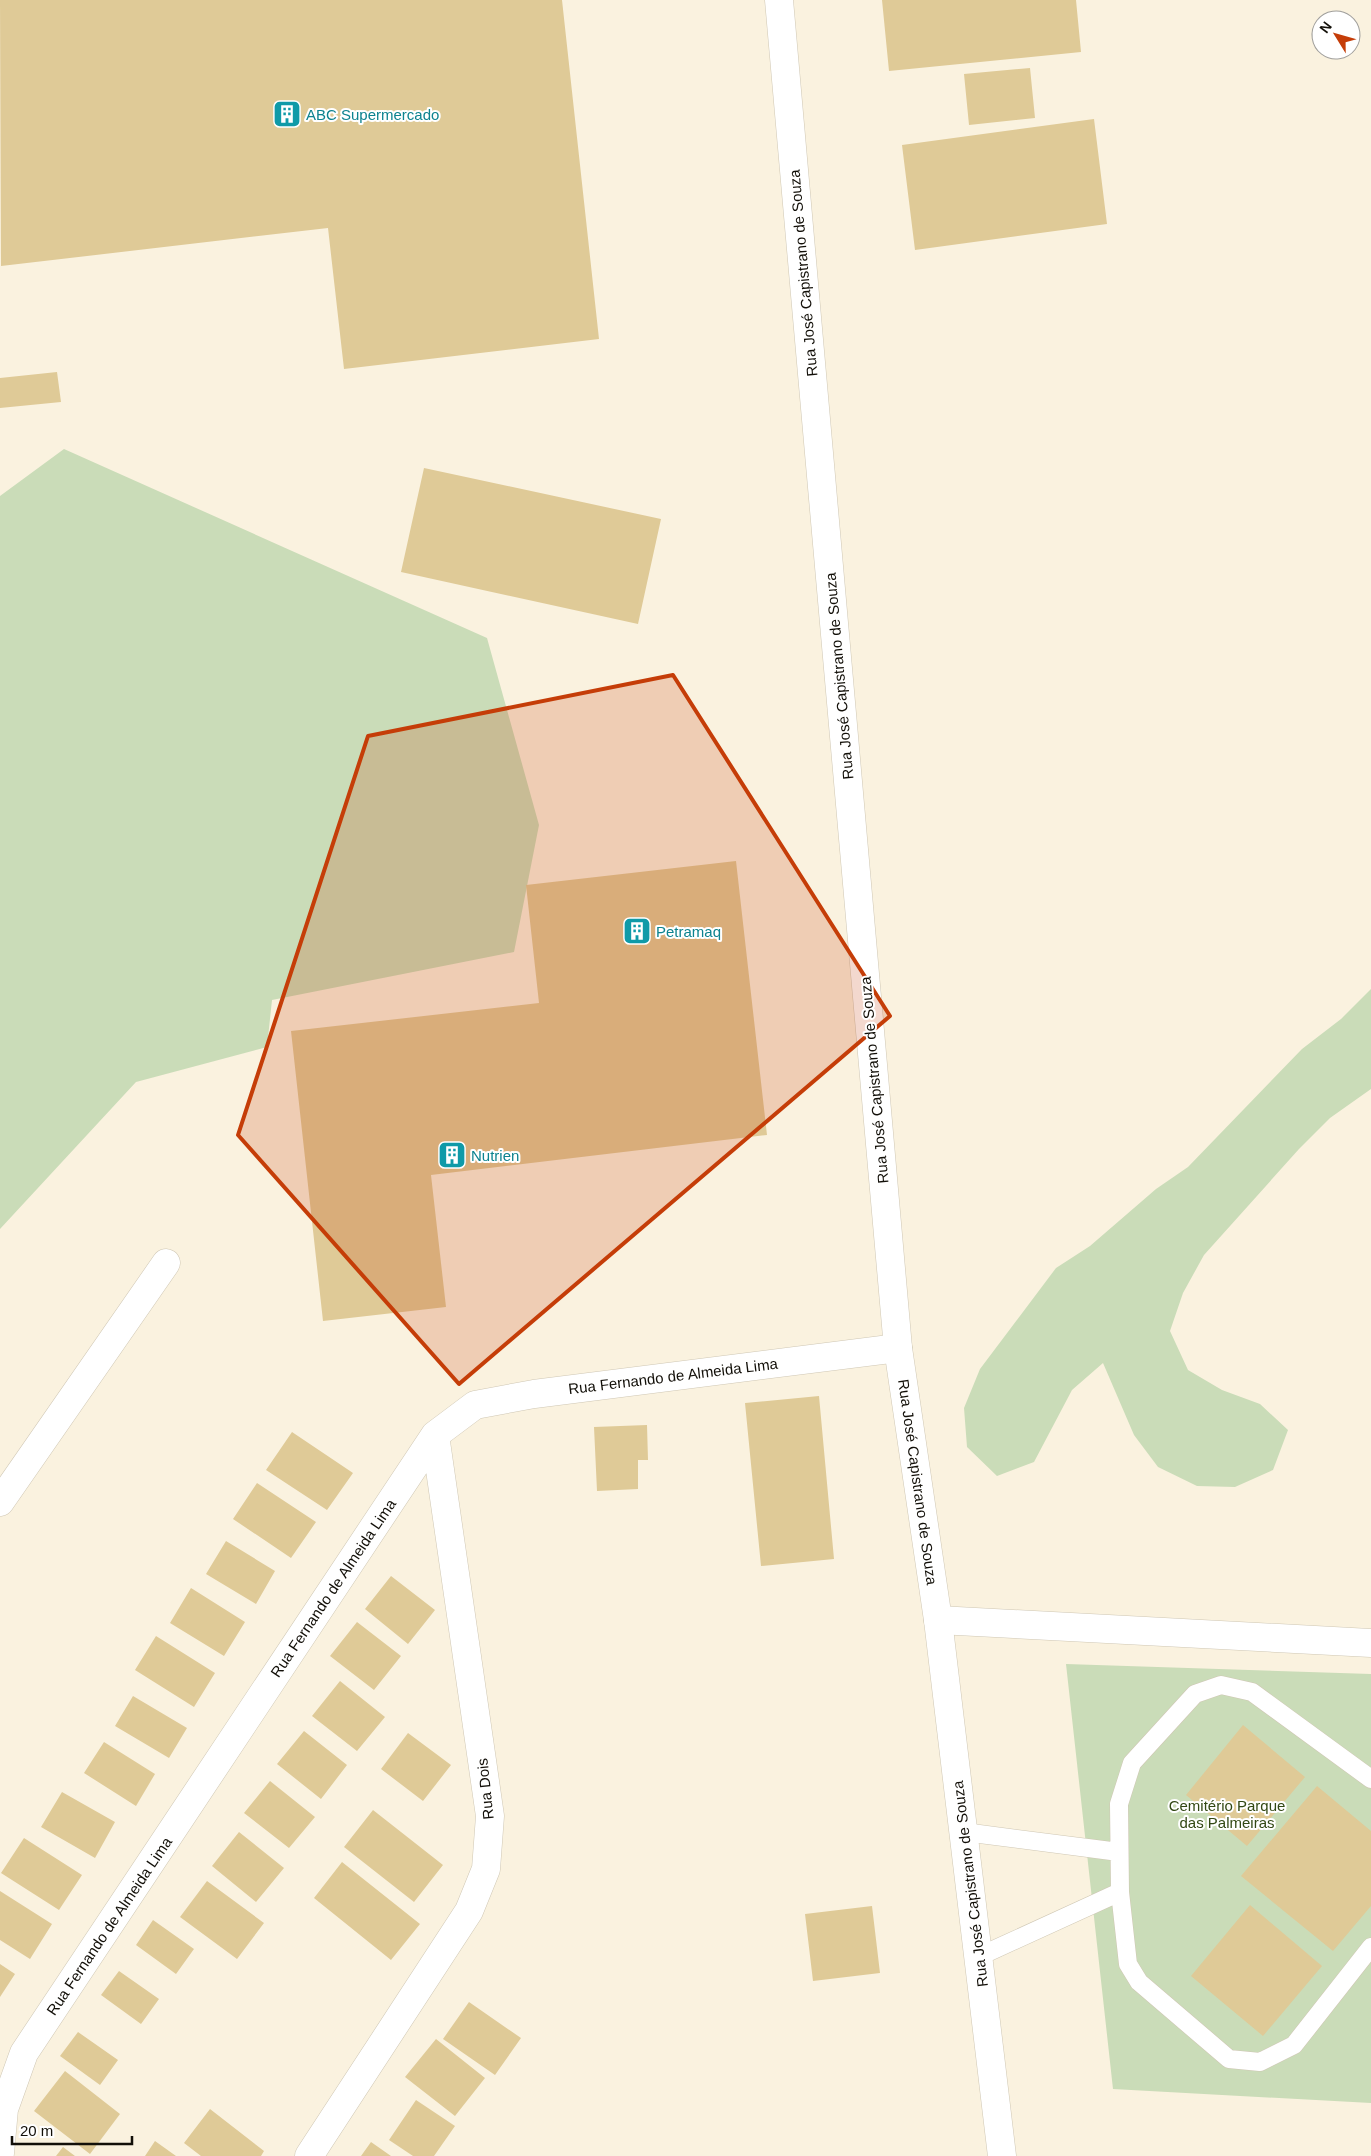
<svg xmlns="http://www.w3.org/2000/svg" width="1371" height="2156" viewBox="0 0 1371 2156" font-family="Helvetica,sans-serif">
<rect width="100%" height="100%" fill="#faf2df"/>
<path fill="#cadcb8" d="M 64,449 L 487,638 L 539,825 L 514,952 L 272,1000 L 267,1047 L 136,1082 L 0,1229 L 0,496 Z
M 1371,989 L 1371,1089 L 1330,1118 L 1299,1149 L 1204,1255 L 1183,1293 L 1170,1331 L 1188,1370 L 1222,1390 L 1260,1404 L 1288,1430 L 1273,1470 L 1235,1487 L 1197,1486 L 1158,1467 L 1134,1435 L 1103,1363 L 1072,1390 L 1034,1462 L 997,1476 L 967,1447 L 964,1408 L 980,1369 L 1056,1268 L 1090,1246 L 1156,1189 L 1188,1167 L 1302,1049 L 1341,1019 Z
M 1066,1664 L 1371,1674 L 1371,2103 L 1113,2089 Z"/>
<path fill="#dfca97" d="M 0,0 L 562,0 L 599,339 L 344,369 L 328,228 L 1,266 Z
M 882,0 L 1076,0 L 1081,52 L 889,71 Z
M 1030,68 L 1035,118 L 969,125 L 964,74 Z
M 1094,119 L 1107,224 L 915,250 L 902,145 Z
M 57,372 L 61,402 L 0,408 L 0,378 Z
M 424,468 L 661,519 L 638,624 L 401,572 Z
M 736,861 L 767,1135 L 431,1175 L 446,1307 L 323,1321 L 291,1031 L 539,1003 L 526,885 Z
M 819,1396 L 834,1559 L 761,1566 L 745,1403 Z
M 647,1425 L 648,1460 L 638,1460 L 638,1489 L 597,1491 L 594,1427 Z
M 292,1432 L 353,1473 L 327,1510 L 266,1470 Z
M 257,1483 L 316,1522 L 291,1558 L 233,1519 Z
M 226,1541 L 275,1571 L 256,1604 L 206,1574 Z
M 391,1576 L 435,1610 L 408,1644 L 365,1609 Z
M 191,1588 L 245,1622 L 224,1656 L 170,1623 Z
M 357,1622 L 401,1656 L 374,1690 L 330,1656 Z
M 156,1636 L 215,1673 L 194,1707 L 135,1670 Z
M 340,1681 L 385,1717 L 357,1751 L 312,1716 Z
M 133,1696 L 187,1728 L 169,1758 L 115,1726 Z
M 1243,1725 L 1305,1777 L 1247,1846 L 1186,1795 Z
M 304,1731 L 347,1765 L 321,1799 L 277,1764 Z
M 408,1733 L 451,1765 L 423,1801 L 381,1769 Z
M 104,1742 L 155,1774 L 136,1806 L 84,1773 Z
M 270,1781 L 315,1817 L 289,1848 L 244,1813 Z
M 1317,1786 L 1371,1831 L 1371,1906 L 1333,1951 L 1241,1876 Z
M 62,1792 L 115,1822 L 95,1858 L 41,1827 Z
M 373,1810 L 443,1865 L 414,1902 L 344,1847 Z
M 239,1832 L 284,1868 L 256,1902 L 212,1866 Z
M 24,1838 L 82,1875 L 59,1910 L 1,1873 Z
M 342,1862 L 420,1924 L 391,1960 L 314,1898 Z
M 207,1881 L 264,1923 L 237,1959 L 180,1917 Z
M 0,1891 L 52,1924 L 30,1959 L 0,1940 Z
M 1250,1905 L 1322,1966 L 1263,2036 L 1191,1976 Z
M 872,1906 L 880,1973 L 813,1981 L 805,1914 Z
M 153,1920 L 194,1949 L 176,1974 L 136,1945 Z
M 0,1964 L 15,1974 L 0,1997 Z
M 119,1971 L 159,1999 L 141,2024 L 101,1995 Z
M 469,2002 L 521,2038 L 495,2075 L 443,2039 Z
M 78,2032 L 118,2060 L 100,2085 L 60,2056 Z
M 436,2039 L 485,2078 L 455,2116 L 405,2077 Z
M 65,2071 L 120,2114 L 90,2154 L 34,2111 Z
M 416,2100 L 455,2126 L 434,2156 L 413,2156 L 389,2140 Z
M 210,2109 L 264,2151 L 261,2156 L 201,2156 L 184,2143 Z
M 155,2141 L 176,2156 L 145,2156 Z
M 371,2142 L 391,2156 L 361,2156 Z
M 63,2147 L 75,2156 L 56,2156 Z"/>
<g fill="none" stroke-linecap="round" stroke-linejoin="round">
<defs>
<path id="lane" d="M 1371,1779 L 1252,1692 L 1221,1685 L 1195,1694 L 1132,1763 L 1119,1804 L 1120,1892 L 1128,1964 L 1139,1982 L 1229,2059 L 1260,2062 L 1294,2045 L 1371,1947
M 964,1832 L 1119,1852
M 980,1956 L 1120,1892"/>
<path id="street" d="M 0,1502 L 166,1263
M 938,1620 L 1371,1643
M 0,2153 L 4,2109 L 24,2053 L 435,1435 L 475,1405 L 534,1394 L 898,1348
M 309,2156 L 469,1911 L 486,1869 L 490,1816 L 435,1435"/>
<path id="secondary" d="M 779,0 L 898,1348 L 938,1620 L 1002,2156"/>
</defs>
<use href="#lane" stroke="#cfc7b4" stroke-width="19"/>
<use href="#street" stroke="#cfc7b4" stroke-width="29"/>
<use href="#secondary" stroke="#cfc7b4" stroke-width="29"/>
<use href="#lane" stroke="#fff" stroke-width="18"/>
<use href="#street" stroke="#fff" stroke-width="28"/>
<use href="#secondary" stroke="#fff" stroke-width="28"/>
</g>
<path fill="#c53d08" fill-opacity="0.2" stroke="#c53d08" stroke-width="4" stroke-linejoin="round" d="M 673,675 L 890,1016 L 459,1384 L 238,1135 L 368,736 Z"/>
<defs>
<symbol id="building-square" viewBox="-11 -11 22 22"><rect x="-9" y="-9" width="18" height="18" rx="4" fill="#0f9aa8" stroke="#fff"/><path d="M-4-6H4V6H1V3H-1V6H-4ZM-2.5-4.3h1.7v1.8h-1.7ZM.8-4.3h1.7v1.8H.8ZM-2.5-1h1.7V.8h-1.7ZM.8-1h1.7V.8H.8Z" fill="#fff"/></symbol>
</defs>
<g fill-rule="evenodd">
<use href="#building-square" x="271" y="98" width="32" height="32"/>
<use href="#building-square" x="621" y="915" width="32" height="32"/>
<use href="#building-square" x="436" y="1139" width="32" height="32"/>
</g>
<g text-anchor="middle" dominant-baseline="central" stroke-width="4" stroke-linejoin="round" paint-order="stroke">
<g font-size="15" fill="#0d838f" stroke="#fff" text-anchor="start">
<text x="306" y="114">ABC Supermercado</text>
<text x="656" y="931">Petramaq</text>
<text x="471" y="1155">Nutrien</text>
</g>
<g font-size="15" fill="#120f08" stroke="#fff">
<text transform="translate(803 273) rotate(-95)">Rua José Capistrano de Souza</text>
<text transform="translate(839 676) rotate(-95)">Rua José Capistrano de Souza</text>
<text transform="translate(874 1080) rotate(-95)">Rua José Capistrano de Souza</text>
<text transform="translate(673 1376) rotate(-7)">Rua Fernando de Almeida Lima</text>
<text transform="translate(918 1482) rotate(82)">Rua José Capistrano de Souza</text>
<text transform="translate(333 1588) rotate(-56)">Rua Fernando de Almeida Lima</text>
<text transform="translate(485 1789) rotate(-96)">Rua Dois</text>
<text transform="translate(970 1884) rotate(-97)">Rua José Capistrano de Souza</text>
<text transform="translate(109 1926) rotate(-56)">Rua Fernando de Almeida Lima</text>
</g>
<g font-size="15" fill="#324814" stroke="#fff">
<text x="1227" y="1805">Cemitério Parque<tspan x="1227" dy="17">das Palmeiras</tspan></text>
</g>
</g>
<g transform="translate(1336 35) rotate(307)"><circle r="24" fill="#ffffff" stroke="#a09f9c"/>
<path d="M0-4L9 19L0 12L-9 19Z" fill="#c53d08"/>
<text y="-8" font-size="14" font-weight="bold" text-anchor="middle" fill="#120f08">N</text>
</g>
<path d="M12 2136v8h120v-8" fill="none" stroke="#120f08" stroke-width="2.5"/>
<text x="20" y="2136" font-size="15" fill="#120f08" stroke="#ffffff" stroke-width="4" paint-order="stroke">20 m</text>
</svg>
